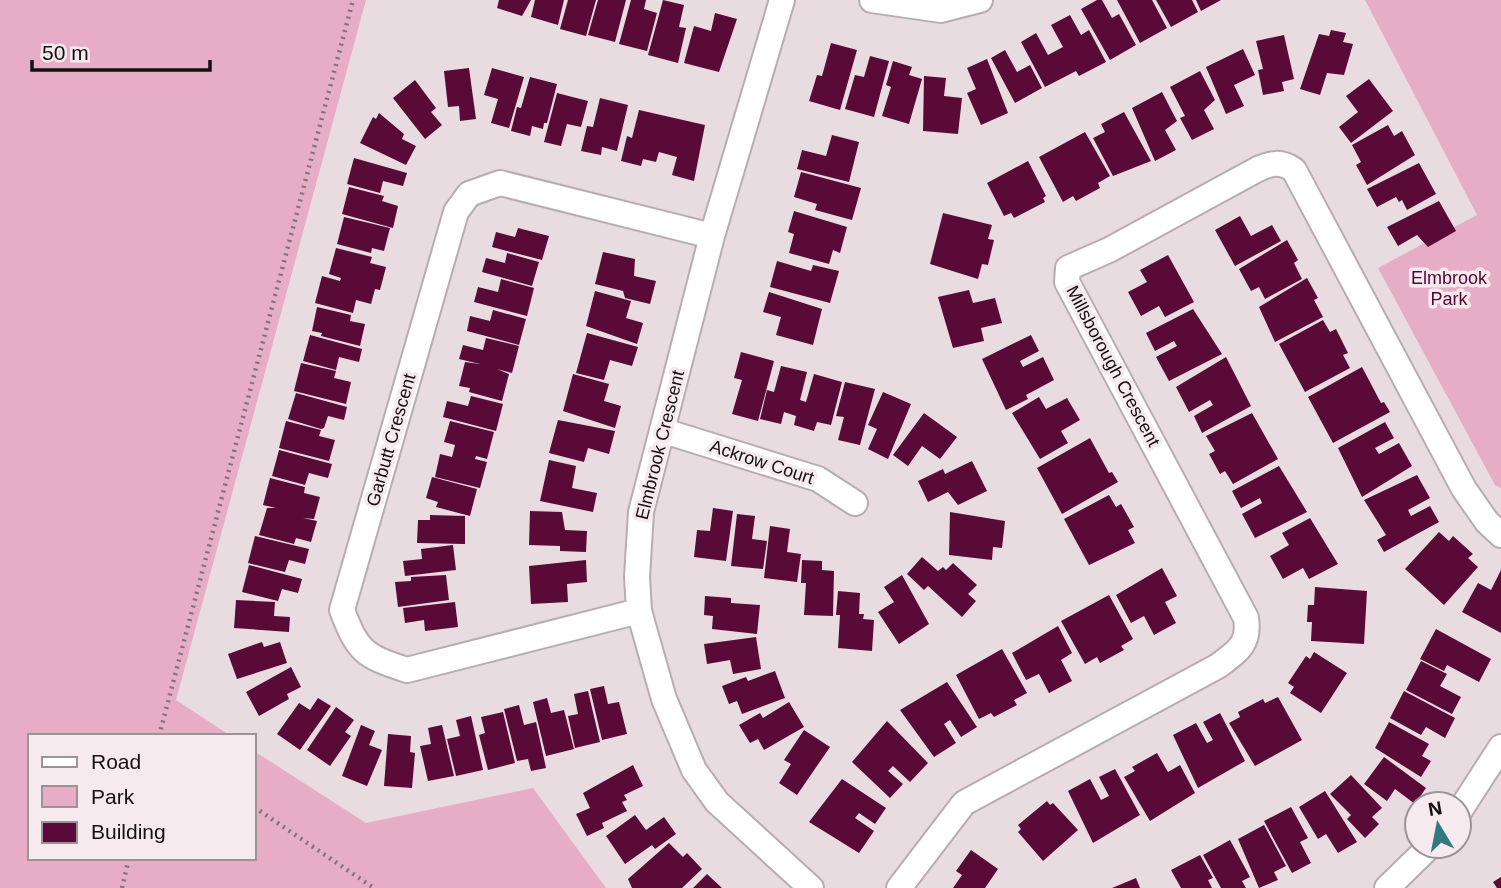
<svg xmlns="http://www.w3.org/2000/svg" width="1501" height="888" viewBox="0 0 1501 888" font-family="Helvetica,sans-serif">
<rect width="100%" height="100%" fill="#e9dce1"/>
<path fill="#e7adc6" d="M 0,0 L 366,0 L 176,700 L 231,736 L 30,736 L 30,858 L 254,858 L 254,751 L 366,823 L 533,788 L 606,888 L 0,888 Z
M 1365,0 L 1501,0 L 1501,488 L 1495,485 L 1378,268 L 1477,215 Z"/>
<path fill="#590a37" d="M 499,0 L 531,0 L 522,16 L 497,8 Z
M 535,0 L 564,0 L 558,25 L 531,17 Z
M 568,0 L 596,0 L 586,36 L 560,29 Z
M 598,0 L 626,0 L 615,42 L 588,35 Z
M 631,0 L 646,0 L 644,9 L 657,13 L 647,51 L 619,44 Z
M 663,0 L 684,5 L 679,27 L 686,28 L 678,63 L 648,55 Z
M 1097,0 L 1102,0 L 1112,18 L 1119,14 L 1136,45 L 1110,60 L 1081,9 Z
M 1117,0 L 1152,0 L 1167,28 L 1140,43 Z
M 1156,0 L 1192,0 L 1198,12 L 1171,27 Z
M 1196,0 L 1221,0 L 1201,11 Z
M 715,13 L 737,19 L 719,72 L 684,63 L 694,26 L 711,31 Z
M 1070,15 L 1081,35 L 1089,30 L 1106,62 L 1079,76 L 1076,71 L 1045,87 L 1021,42 L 1036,33 L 1048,55 L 1063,47 L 1051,25 Z
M 1331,30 L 1346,33 L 1343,42 L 1353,44 L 1344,75 L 1327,73 L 1320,95 L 1300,89 L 1319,34 L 1329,36 Z
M 1284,35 L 1294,79 L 1282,82 L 1284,91 L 1263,95 L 1258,70 L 1263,69 L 1256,41 Z
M 831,43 L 857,50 L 840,110 L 809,101 L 817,75 L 822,76 Z
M 1243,49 L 1255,75 L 1234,85 L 1244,106 L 1226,114 L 1206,67 Z
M 1005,50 L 1017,72 L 1030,65 L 1042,88 L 1015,103 L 991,58 Z
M 870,56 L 889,61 L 874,117 L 845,109 L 855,75 L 864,77 Z
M 987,59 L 1008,113 L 981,125 L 967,93 L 976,89 L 967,68 Z
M 893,61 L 912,67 L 909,75 L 922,79 L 909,124 L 882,116 L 891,87 L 886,85 Z
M 469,68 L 476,119 L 460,121 L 459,106 L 448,107 L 444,71 Z
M 492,68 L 524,77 L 509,128 L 491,123 L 498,99 L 484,95 Z
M 1200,71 L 1215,100 L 1204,110 L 1214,129 L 1192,140 L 1180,118 L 1185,116 L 1170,87 Z
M 924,76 L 946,78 L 944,96 L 962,98 L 958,134 L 923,131 Z
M 530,77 L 557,84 L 547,123 L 544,123 L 543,129 L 532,126 L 530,136 L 511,131 L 517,107 L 521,108 Z
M 1369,79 L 1393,111 L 1351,143 L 1339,127 L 1358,112 L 1346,96 Z
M 415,80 L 436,108 L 431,112 L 442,125 L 425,139 L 393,98 Z
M 1162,92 L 1177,121 L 1165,130 L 1176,150 L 1155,161 L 1132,108 Z
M 557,93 L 588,101 L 581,127 L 567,124 L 561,146 L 544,142 Z
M 600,98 L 628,105 L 617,151 L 602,147 L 601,155 L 581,151 L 587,126 L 593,127 Z
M 639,110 L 705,125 L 694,181 L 672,175 L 677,157 L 659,152 L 656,162 L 643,159 L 641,166 L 621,161 L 627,136 L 632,138 Z
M 1124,112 L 1151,161 L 1113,176 L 1093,138 L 1105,132 L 1101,124 Z
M 379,113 L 404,134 L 402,139 L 416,146 L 406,165 L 360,143 L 373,117 L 376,119 Z
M 1388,125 L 1394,136 L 1402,131 L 1415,155 L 1367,185 L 1356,165 L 1361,162 L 1352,145 Z
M 1085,132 L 1110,176 L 1098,183 L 1100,188 L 1076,201 L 1073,196 L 1063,202 L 1039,157 Z
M 832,135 L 859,142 L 849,182 L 797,169 L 802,150 L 826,156 Z
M 354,158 L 407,173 L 403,186 L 383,181 L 380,193 L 347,184 Z
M 1028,161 L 1046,196 L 1043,198 L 1045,202 L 1014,218 L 1011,213 L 1004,216 L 987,183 Z
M 1419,163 L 1436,194 L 1407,210 L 1402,200 L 1399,202 L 1396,197 L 1377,207 L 1367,189 Z
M 801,172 L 861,188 L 852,220 L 815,210 L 817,204 L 794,197 Z
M 349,187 L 384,196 L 382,201 L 398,206 L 393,228 L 342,214 Z
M 1439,201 L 1456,231 L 1428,247 L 1417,235 L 1398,246 L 1387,227 Z
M 794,211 L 847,227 L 840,253 L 833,250 L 829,264 L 789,253 L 794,234 L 788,232 Z
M 943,213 L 992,225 L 988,239 L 994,240 L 988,265 L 982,264 L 978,279 L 930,264 Z
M 1240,216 L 1251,236 L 1272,225 L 1281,241 L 1235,266 L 1215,230 Z
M 344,217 L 390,228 L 384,251 L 372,248 L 371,253 L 337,244 Z
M 518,228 L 549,236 L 542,260 L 492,247 L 496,232 L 515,237 Z
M 1287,240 L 1298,260 L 1294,263 L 1302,279 L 1265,299 L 1259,287 L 1251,291 L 1239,269 Z
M 336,248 L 372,257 L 370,263 L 386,267 L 380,290 L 375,289 L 371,304 L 356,300 L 353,313 L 315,303 L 322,276 L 340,281 L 341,278 L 329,274 Z
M 603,252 L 635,259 L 634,276 L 656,281 L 650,304 L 625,298 L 623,291 L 595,284 Z
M 507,253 L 539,262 L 532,286 L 482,272 L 486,258 L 505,263 Z
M 1168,255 L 1194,302 L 1165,317 L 1159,306 L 1141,316 L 1128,292 L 1147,282 L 1140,270 Z
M 777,261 L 811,271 L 813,265 L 839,271 L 830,303 L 770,287 Z
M 1307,278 L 1318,298 L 1314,300 L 1323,317 L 1275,342 L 1259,307 Z
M 501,279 L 534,288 L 527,316 L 474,302 L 478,287 L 498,292 Z
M 969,290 L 973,303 L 995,298 L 1002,323 L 981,328 L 984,341 L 953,348 L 938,297 Z
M 595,291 L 631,301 L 626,318 L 643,323 L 637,344 L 586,326 Z
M 769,292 L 822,309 L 813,345 L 776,335 L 781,317 L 763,312 Z
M 317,307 L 351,315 L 350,321 L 365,324 L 360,346 L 321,336 L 322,333 L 312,331 Z
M 1193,309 L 1222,354 L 1169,381 L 1156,357 L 1177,346 L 1174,341 L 1155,351 L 1146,333 Z
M 493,310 L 526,319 L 519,345 L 467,331 L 470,316 L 490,321 Z
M 1323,320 L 1330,332 L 1336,329 L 1348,353 L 1343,355 L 1350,368 L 1305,392 L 1279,344 Z
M 587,333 L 638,347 L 632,366 L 610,360 L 604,380 L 576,373 Z
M 310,335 L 362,349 L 359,362 L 339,357 L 336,370 L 303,361 Z
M 1031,335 L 1039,351 L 1020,361 L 1023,367 L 1043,357 L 1054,380 L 1026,395 L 1028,399 L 1006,410 L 982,359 Z
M 486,338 L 519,346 L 512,373 L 497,369 L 509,374 L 502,401 L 469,392 L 470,388 L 459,386 L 465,362 L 480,364 L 459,359 L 463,345 L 483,350 Z
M 741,352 L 774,361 L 758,421 L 732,414 L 742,380 L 734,378 Z
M 1226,357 L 1251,406 L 1202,433 L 1194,416 L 1213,405 L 1210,400 L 1189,412 L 1176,387 Z
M 301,363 L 336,371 L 334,378 L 351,382 L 346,404 L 294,391 Z
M 781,366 L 807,372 L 800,400 L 806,402 L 814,374 L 842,382 L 831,425 L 817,422 L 814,431 L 794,425 L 796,416 L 784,412 L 781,424 L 760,419 L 767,390 L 774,392 Z
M 1362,367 L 1381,403 L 1384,402 L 1390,412 L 1333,443 L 1308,397 Z
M 573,374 L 609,384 L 604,401 L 621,406 L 615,428 L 563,411 Z
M 845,382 L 875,389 L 860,445 L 838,440 L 844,417 L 836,416 Z
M 883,392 L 911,404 L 888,459 L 868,449 L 877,429 L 868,425 Z
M 296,393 L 347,407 L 344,420 L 328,416 L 324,428 L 321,429 L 288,419 Z
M 471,396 L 503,404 L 496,431 L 443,417 L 447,401 L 468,406 Z
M 1039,397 L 1046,409 L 1067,398 L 1080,420 L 1061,431 L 1068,443 L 1040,459 L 1012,413 Z
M 924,413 L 957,437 L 940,459 L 922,446 L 908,466 L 893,455 Z
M 1252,413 L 1278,459 L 1233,484 L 1225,471 L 1220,474 L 1209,454 L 1215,451 L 1206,436 Z
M 558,420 L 615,431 L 609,454 L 588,448 L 584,462 L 549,453 Z
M 286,421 L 321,430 L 319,436 L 335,440 L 329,461 L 279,448 Z
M 450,421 L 494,432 L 487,459 L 476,456 L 475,459 L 487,462 L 480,488 L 435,477 L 440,454 L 452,457 L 455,445 L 444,442 Z
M 1385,422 L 1394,438 L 1375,448 L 1379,454 L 1399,443 L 1412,466 L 1362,497 L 1338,448 Z
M 1090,438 L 1109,473 L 1112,472 L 1118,482 L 1062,514 L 1037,468 Z
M 279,450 L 332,464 L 328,478 L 309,473 L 305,485 L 272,476 Z
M 549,460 L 576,466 L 572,488 L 597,493 L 593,512 L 540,501 Z
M 972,461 L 987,491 L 958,505 L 948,492 L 928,502 L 918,481 L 943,469 L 945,474 Z
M 1279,466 L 1307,512 L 1255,538 L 1242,514 L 1262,503 L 1260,498 L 1241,508 L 1232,491 Z
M 1417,475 L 1430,498 L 1408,510 L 1411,516 L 1430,506 L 1439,522 L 1384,552 L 1377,540 L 1386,535 L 1364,500 Z
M 432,477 L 477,489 L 470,516 L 436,507 L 438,502 L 426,498 Z
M 270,478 L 305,487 L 304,493 L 320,497 L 314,519 L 303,518 L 317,521 L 311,542 L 296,538 L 294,544 L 259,535 L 267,508 L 276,508 L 263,505 Z
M 1109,495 L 1116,507 L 1121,504 L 1134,527 L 1128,530 L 1135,543 L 1089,565 L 1064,519 Z
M 713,508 L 733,511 L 726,561 L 694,557 L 697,530 L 710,531 Z
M 530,511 L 562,512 L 565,530 L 587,531 L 586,552 L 560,551 L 560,546 L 529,545 Z
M 950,512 L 1005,521 L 1002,548 L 993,547 L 992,560 L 949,555 Z
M 737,514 L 755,516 L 752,539 L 767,541 L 763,569 L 731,566 Z
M 430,515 L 465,516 L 465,544 L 417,543 L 418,520 L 430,520 Z
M 1310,518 L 1338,564 L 1309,579 L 1303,568 L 1283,579 L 1270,556 L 1289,545 L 1282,533 Z
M 770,526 L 790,529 L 787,552 L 801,554 L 797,582 L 764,578 Z
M 1439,532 L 1449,541 L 1453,536 L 1473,554 L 1468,558 L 1478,567 L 1444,605 L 1405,569 Z
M 255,536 L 309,549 L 305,564 L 289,560 L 285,572 L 248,563 Z
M 453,545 L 456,570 L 405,576 L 403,561 L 422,559 L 421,549 Z
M 922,557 L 938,571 L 943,567 L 946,570 L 953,563 L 977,585 L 968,594 L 976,601 L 962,617 L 928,586 L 924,590 L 907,574 Z
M 586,560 L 587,582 L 567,584 L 568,602 L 531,604 L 529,566 Z
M 802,560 L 822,561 L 822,570 L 834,571 L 833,616 L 804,615 L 806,583 L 801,583 Z
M 249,565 L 302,579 L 298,593 L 282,589 L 278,601 L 242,592 Z
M 1162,568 L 1177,596 L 1165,602 L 1176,623 L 1154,635 L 1144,616 L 1131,623 L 1116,595 Z
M 1501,570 L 1501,633 L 1462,612 L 1478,583 L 1491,590 Z
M 446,575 L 449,600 L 398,607 L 395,582 L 411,581 L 411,577 Z
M 902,575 L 929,624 L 899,644 L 878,612 L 894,602 L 884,587 Z
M 1315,587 L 1367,591 L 1364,644 L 1311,641 L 1312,622 L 1307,622 L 1308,605 L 1314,605 Z
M 838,591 L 860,593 L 859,614 L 864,614 L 863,619 L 874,620 L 872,651 L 838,648 L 840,615 L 836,615 Z
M 1109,595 L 1133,639 L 1121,646 L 1124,650 L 1100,663 L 1097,657 L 1085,664 L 1061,621 Z
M 705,596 L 731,598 L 731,603 L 760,605 L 757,634 L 712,629 L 713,616 L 704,615 Z
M 236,600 L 275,602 L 274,616 L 290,617 L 289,632 L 234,628 Z
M 455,602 L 458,627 L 425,631 L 424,620 L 405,623 L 403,608 Z
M 1058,626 L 1072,653 L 1061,660 L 1072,681 L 1049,693 L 1039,674 L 1026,680 L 1012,653 Z
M 1436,629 L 1491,659 L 1479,682 L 1447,665 L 1444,671 L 1420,659 Z
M 756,637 L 761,669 L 733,674 L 730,660 L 707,664 L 704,644 Z
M 262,642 L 264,647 L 280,642 L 287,663 L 237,679 L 228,654 Z
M 1002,649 L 1027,693 L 1014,700 L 1017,705 L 994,717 L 991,713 L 979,719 L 956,675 Z
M 1314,652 L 1347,673 L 1321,713 L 1290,693 L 1294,687 L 1288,683 L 1306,656 L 1310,659 Z
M 1421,661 L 1447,674 L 1440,686 L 1461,697 L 1452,714 L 1406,690 Z
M 291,667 L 301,687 L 287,694 L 289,699 L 259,716 L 246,692 Z
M 775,671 L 785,698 L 742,714 L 737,701 L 729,704 L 722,686 L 746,677 L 748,681 Z
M 947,682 L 977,727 L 961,737 L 950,720 L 944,724 L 956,743 L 934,757 L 900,710 Z
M 604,686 L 608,704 L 619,702 L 627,734 L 602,740 L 590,689 Z
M 588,691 L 600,742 L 575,748 L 568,716 L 578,714 L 574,694 Z
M 1404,691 L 1455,718 L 1445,738 L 1426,727 L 1421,735 L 1390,718 Z
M 1278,697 L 1302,740 L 1255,766 L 1229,723 L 1240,717 L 1238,712 L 1263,699 L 1265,703 Z
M 318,698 L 331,706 L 300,750 L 277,734 L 299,703 L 310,710 Z
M 547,698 L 551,713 L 564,710 L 574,749 L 546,756 L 533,702 Z
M 789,702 L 804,727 L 764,750 L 758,739 L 750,743 L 739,725 L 760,713 L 763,718 Z
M 519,705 L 524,725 L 536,722 L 546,768 L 531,771 L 528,759 L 517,761 L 504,709 Z
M 336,707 L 354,720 L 345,732 L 351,736 L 330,766 L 307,750 Z
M 503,712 L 515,763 L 488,770 L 479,735 L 485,733 L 481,717 Z
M 1220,713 L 1245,761 L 1198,788 L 1173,735 L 1196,723 L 1207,743 L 1213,740 L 1203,722 Z
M 471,716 L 483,770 L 456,776 L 447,739 L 460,736 L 456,720 Z
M 887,721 L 928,763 L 910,782 L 893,766 L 888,771 L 903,784 L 890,798 L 852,762 Z
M 1389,722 L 1429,744 L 1422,756 L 1431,761 L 1421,777 L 1375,748 Z
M 361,725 L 375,731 L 369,745 L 382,750 L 367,786 L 342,776 Z
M 442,725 L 454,776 L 428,781 L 420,746 L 431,744 L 428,728 Z
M 804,730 L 830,747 L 797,795 L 779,783 L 791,764 L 784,760 Z
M 388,734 L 411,736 L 410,752 L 415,753 L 412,788 L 384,786 Z
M 1157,753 L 1168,772 L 1180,765 L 1195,793 L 1150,821 L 1124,777 L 1135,771 L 1132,767 Z
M 1384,757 L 1426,788 L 1415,804 L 1395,789 L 1387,801 L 1364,784 Z
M 633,765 L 643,786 L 624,795 L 627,800 L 622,802 L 627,811 L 602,823 L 604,828 L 587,836 L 576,814 L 590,808 L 583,793 Z
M 1115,769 L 1140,815 L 1093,843 L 1068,791 L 1090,779 L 1101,800 L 1109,796 L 1099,777 Z
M 1351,775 L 1382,808 L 1372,817 L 1379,824 L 1365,838 L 1347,819 L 1351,815 L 1330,794 Z
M 842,779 L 886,808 L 875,824 L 859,813 L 855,818 L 874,831 L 859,853 L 809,822 Z
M 1325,791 L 1357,842 L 1338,853 L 1326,834 L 1318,839 L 1299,807 Z
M 1047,801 L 1050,805 L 1053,803 L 1078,830 L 1043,861 L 1018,832 L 1021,829 L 1018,825 Z
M 1291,807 L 1308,838 L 1300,842 L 1311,863 L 1292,873 L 1264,821 Z
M 635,815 L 646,830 L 664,817 L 676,834 L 655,849 L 652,845 L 625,864 L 606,836 Z
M 1264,825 L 1286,866 L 1274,872 L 1278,880 L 1259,888 L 1238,839 Z
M 1230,840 L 1250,877 L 1242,881 L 1246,888 L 1221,888 L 1203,855 Z
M 669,843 L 683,857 L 687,853 L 702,869 L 682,888 L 632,888 L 628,879 Z
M 971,850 L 998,869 L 985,888 L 953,888 L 962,875 L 956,871 Z
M 1200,855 L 1213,878 L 1208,880 L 1212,888 L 1181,888 L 1171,870 Z
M 707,874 L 722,888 L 693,888 Z
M 1501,877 L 1501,888 L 1497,888 L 1493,882 Z
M 1136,878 L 1140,888 L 1112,888 Z"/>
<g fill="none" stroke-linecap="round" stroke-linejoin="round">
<defs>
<path id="minor" d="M 782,0 L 712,236 L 641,512 L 637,577 L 639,611 L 664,699 L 694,770 L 717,802 L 811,888
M 872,0 L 941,10 L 980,0
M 664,431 L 818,479 L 855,503
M 639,611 L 407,670 C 364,656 358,652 342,610 L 456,212 L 469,194 L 500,183 L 712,236
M 1459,812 L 1501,747
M 899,888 L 964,803 L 1218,666 C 1238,651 1250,644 1246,618 L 1067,282 L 1068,268 L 1109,250 L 1258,169 C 1271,163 1281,161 1294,170 L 1464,489 L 1487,522 L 1501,535
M 1387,888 L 1430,846"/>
</defs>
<use href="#minor" stroke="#b8acb1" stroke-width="28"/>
<path stroke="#7c7376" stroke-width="4.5" stroke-dasharray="2 5" stroke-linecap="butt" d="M 159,736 L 353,0
M 254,807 L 374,888
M 122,888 L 129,858"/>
<use href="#minor" stroke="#fff" stroke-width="24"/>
</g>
<g text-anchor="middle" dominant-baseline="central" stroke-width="7" stroke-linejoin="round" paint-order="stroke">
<g font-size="18" fill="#540433" stroke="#f6eaee">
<text x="1449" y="278">Elmbrook<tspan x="1449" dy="21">Park</tspan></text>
</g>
<g font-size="18" fill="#141011" stroke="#f6eaee">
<text transform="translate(1113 366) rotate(62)">Millsborough Crescent</text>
<text transform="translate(391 440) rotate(-74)">Garbutt Crescent</text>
<text transform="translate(660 445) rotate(-76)">Elmbrook Crescent</text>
<text transform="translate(762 462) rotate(18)">Ackrow Court</text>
</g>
</g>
<rect x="28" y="734" width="228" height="126" fill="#f6eaee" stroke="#9c9396" stroke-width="2"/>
<rect x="42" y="757" width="35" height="10" fill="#ffffff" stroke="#9c9396" stroke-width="2"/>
<text x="91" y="769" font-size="21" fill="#141011">Road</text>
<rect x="42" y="786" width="35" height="21" fill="#e7adc6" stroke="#9c9396" stroke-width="2"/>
<text x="91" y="804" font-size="21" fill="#141011">Park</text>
<rect x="42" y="822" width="35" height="21" fill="#590a37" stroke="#9c9396" stroke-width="2"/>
<text x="91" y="839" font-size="21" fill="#141011">Building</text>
<g transform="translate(1438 825) rotate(350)"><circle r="33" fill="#f6eaee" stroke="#9c9396" stroke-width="2"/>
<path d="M0-5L12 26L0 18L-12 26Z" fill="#317a7f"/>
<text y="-10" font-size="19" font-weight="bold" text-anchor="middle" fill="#141011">N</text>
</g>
<path d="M32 60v10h178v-10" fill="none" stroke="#141011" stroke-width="3.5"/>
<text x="42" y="60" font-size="21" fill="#141011" stroke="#f6eaee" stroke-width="5" paint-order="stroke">50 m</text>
</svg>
